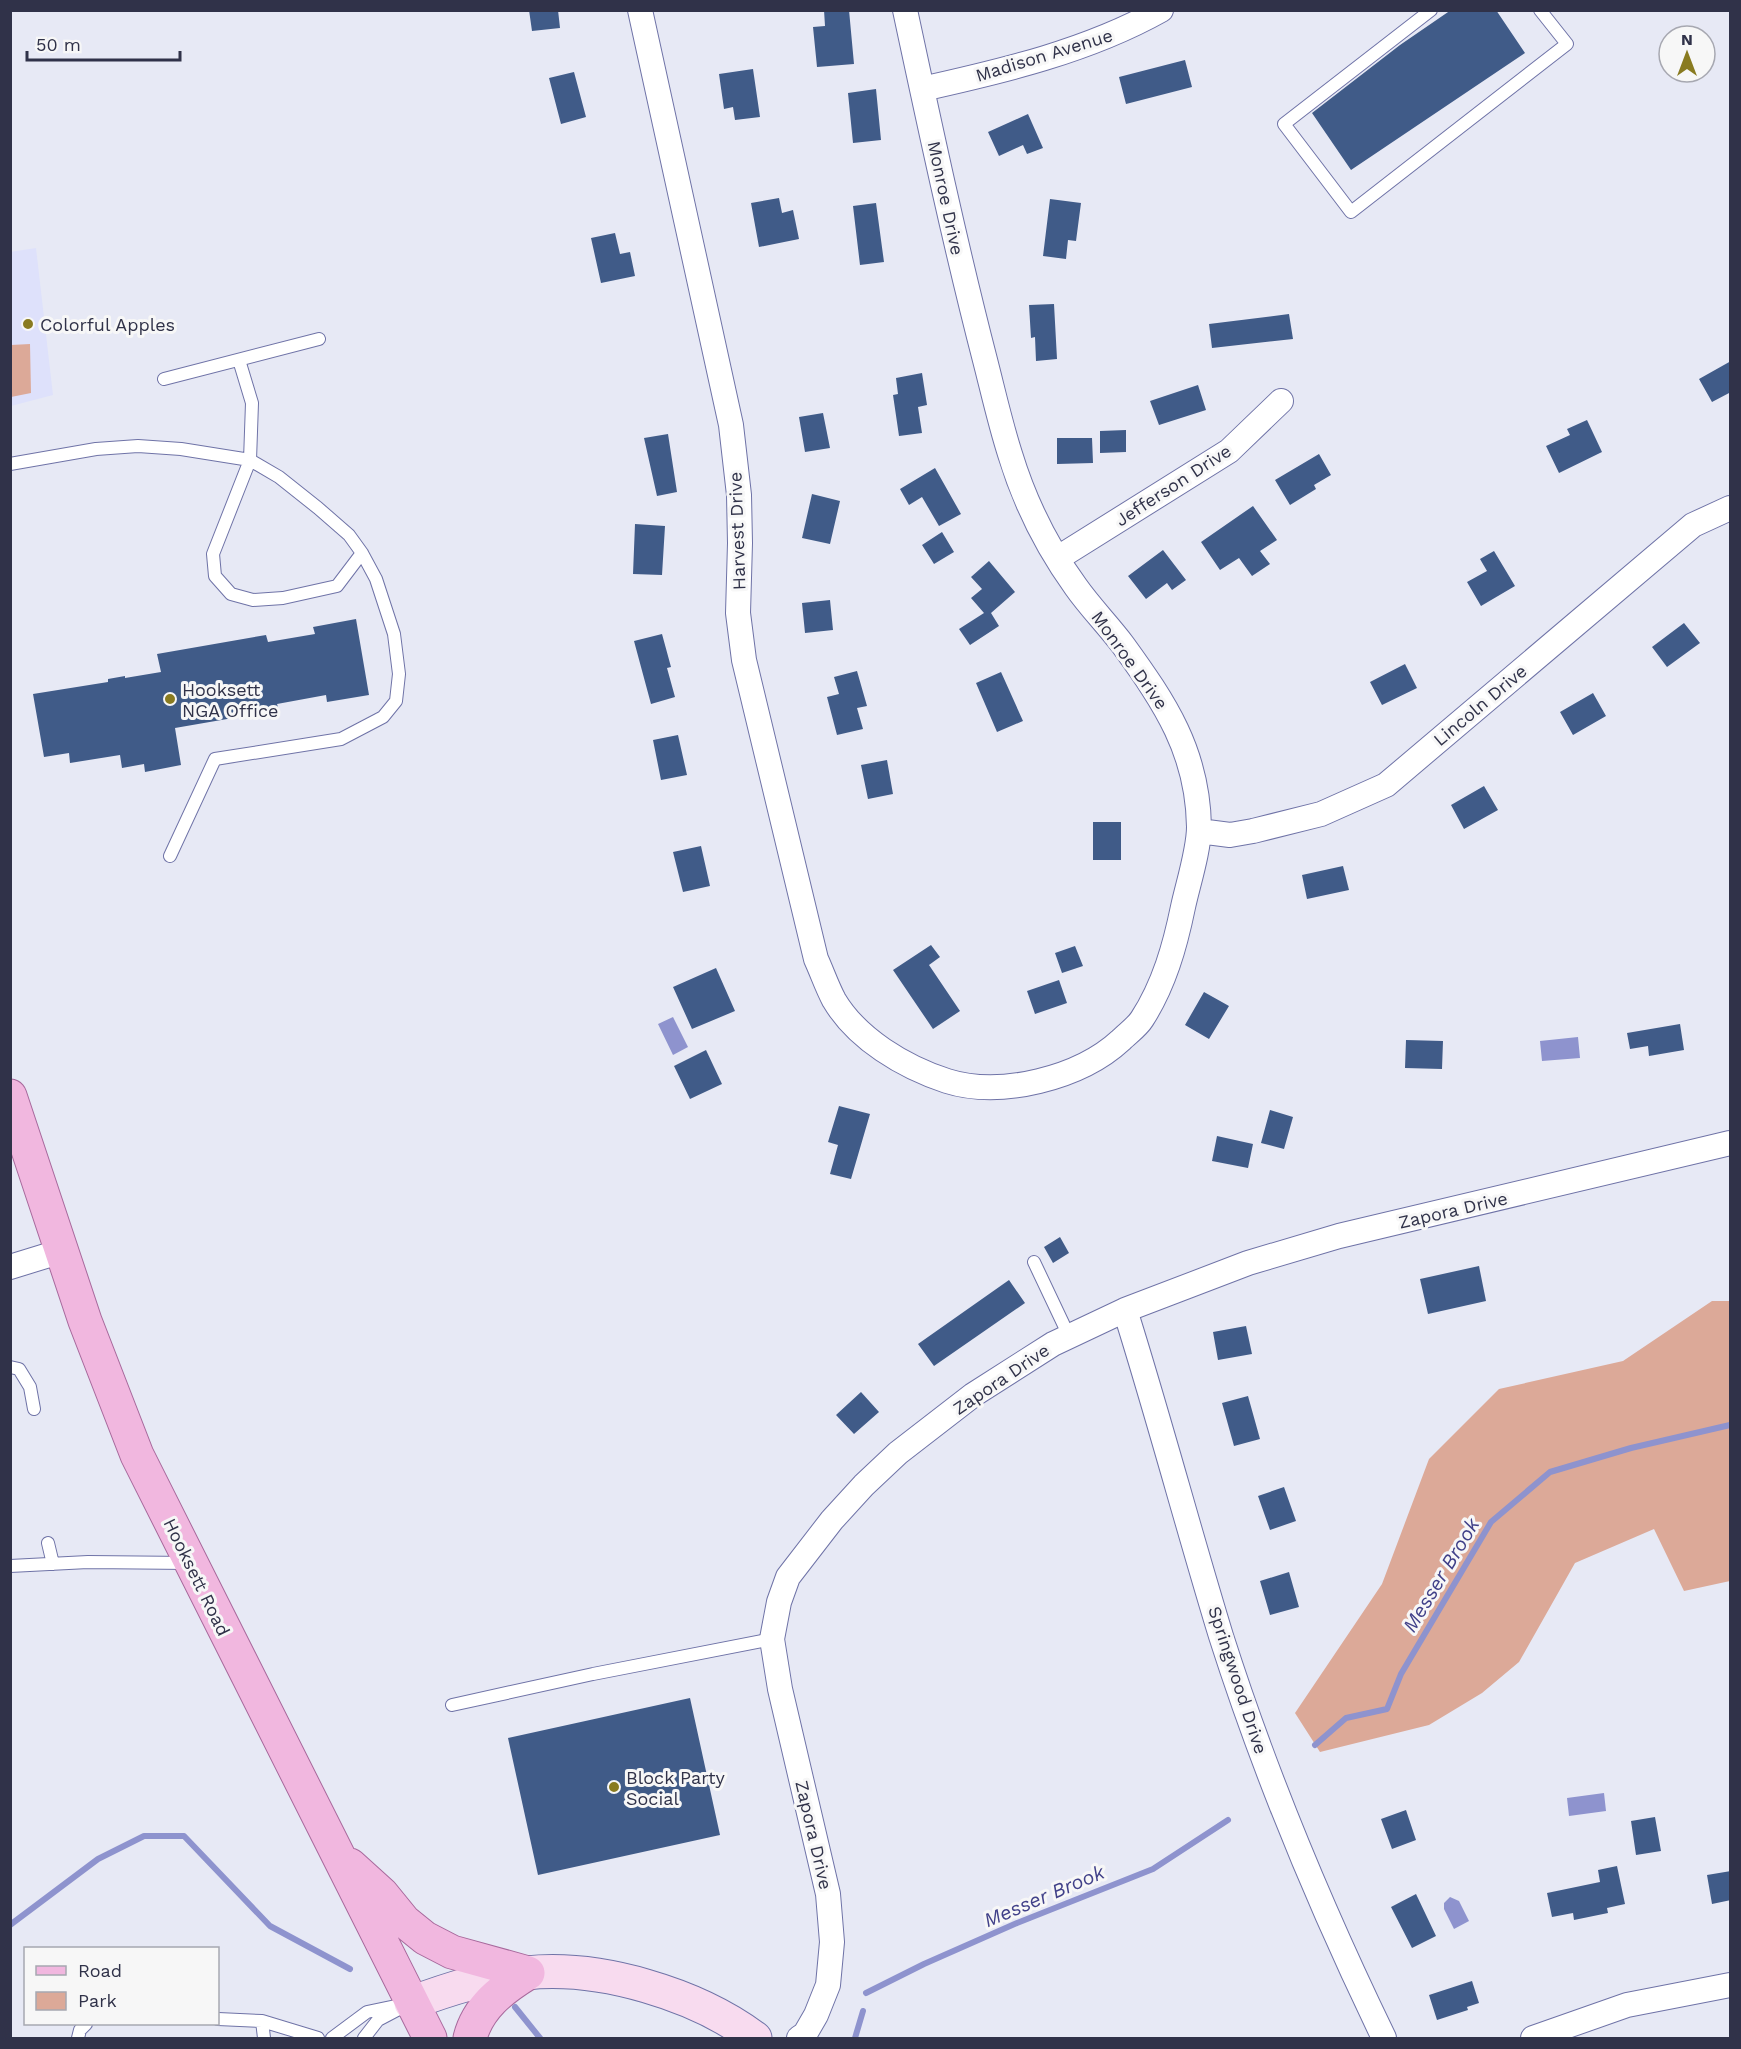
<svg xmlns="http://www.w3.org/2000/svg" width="1741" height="2049" viewBox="0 0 1741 2049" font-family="'Work Sans',sans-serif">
<rect width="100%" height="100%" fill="#e7e9f5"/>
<path fill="#dee1fb" d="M 36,248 L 53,395 L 11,406 L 10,252 Z"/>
<path fill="#dca998" d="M 30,344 L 31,393 L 11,397 L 11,345 Z
M 1712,1301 L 1730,1301 L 1730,1581 L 1684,1591 L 1654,1529 L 1575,1563 L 1519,1662 L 1482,1693 L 1429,1725 L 1320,1752 L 1295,1713 L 1382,1584 L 1429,1459 L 1499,1389 L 1623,1361 Z"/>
<path fill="#8e93ce" d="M 673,1017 L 688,1047 L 673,1055 L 658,1024 Z
M 1578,1037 L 1580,1058 L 1542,1061 L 1540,1041 Z
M 1604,1793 L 1606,1811 L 1569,1816 L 1567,1798 Z
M 1450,1897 L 1459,1901 L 1469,1921 L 1454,1929 L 1444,1909 L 1444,1903 Z"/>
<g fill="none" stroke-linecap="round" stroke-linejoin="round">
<path stroke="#8e93ce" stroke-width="6" d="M 1315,1745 L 1346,1718 L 1387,1709 L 1401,1674 L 1491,1522 L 1550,1472 L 1631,1448 L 1730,1425
M 10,1925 L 98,1859 L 144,1836 L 184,1836 L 270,1926 L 350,1969
M 866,1993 L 924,1964 L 1017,1923 L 1153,1869 L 1228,1820
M 515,2007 L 540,2038
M 855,2038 L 863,2011"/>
</g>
<path fill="#405b88" d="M 529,10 L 558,10 L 560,28 L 532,31 Z
M 824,10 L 849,10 L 854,64 L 817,67 L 813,27 L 825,26 Z
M 1451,10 L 1496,10 L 1525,53 L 1351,170 L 1312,113 L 1400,45 Z
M 1185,60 L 1192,87 L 1126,104 L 1119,77 Z
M 753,69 L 760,117 L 735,120 L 733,107 L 724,109 L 719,74 Z
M 574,72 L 586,117 L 561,124 L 549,78 Z
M 876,89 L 881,140 L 853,143 L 848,93 Z
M 1028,114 L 1043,148 L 1027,154 L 1023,145 L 999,156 L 988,132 Z
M 779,198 L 782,213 L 793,210 L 799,239 L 759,247 L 751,203 Z
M 1050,199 L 1081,203 L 1076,241 L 1068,240 L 1066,259 L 1043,256 Z
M 876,203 L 884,262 L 860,265 L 853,206 Z
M 615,233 L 620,254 L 630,252 L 635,276 L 601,283 L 591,238 Z
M 1054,304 L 1057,359 L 1036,361 L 1035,337 L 1031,338 L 1029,305 Z
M 1289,314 L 1293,339 L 1212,348 L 1209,324 Z
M 1731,361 L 1731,392 L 1712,402 L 1699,379 Z
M 922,373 L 927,405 L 918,407 L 922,433 L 899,436 L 893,395 L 898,394 L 896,378 Z
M 1198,385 L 1206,410 L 1159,425 L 1150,401 Z
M 823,413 L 830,448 L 805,452 L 799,417 Z
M 1587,420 L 1602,452 L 1559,473 L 1546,446 L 1570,435 L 1567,429 Z
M 1126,430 L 1126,452 L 1100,453 L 1100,431 Z
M 668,434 L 677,492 L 657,496 L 644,438 Z
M 1057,438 L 1092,438 L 1093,463 L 1057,464 Z
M 1319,454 L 1331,475 L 1314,485 L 1316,489 L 1290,505 L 1275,480 Z
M 935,468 L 961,514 L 939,526 L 922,497 L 909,505 L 900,489 Z
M 812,494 L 840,501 L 830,544 L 802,538 Z
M 1253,506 L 1277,540 L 1260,551 L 1270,564 L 1252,576 L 1239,558 L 1220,570 L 1201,542 Z
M 635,524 L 665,526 L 662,575 L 633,574 Z
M 942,532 L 954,552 L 934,564 L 922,545 Z
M 1163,550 L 1186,580 L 1172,590 L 1167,583 L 1146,599 L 1128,576 Z
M 1494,551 L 1515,586 L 1481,606 L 1467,582 L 1487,571 L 1480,559 Z
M 989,561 L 1015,592 L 991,613 L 999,626 L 970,645 L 959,629 L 984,613 L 971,598 L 982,589 L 971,577 Z
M 830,600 L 833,630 L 805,633 L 802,603 Z
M 356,619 L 369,695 L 327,702 L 326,695 L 277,704 L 279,710 L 175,728 L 181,765 L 145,772 L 144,764 L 122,768 L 120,755 L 70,763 L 69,753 L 44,757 L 33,694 L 108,682 L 108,679 L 125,676 L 125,678 L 161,672 L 157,654 L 266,635 L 268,642 L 315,634 L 313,627 Z
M 1684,623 L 1700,643 L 1667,667 L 1652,647 Z
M 662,634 L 671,667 L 667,668 L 675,697 L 651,704 L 634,641 Z
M 1405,664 L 1417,688 L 1382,705 L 1370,682 Z
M 857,671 L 867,706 L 857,708 L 863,729 L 837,735 L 827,697 L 839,694 L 834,677 Z
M 1001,672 L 1023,721 L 997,732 L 976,683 Z
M 1593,693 L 1606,716 L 1573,735 L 1560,712 Z
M 678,735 L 687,775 L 661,780 L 653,740 Z
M 887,760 L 893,794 L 868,799 L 861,765 Z
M 1484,786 L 1498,810 L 1464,829 L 1451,805 Z
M 1093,822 L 1121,822 L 1121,860 L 1093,860 Z
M 701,846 L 710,886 L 683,892 L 673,852 Z
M 1343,866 L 1349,890 L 1307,899 L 1302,875 Z
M 931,945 L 940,957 L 929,965 L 960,1011 L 933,1029 L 893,970 Z
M 1075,946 L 1083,966 L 1062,973 L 1055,953 Z
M 716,968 L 735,1011 L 692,1029 L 673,987 Z
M 1059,980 L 1067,1003 L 1035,1014 L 1027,991 Z
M 1204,992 L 1229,1006 L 1209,1039 L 1185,1025 Z
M 1680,1024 L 1684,1050 L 1649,1056 L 1648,1046 L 1630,1049 L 1627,1033 Z
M 1406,1040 L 1443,1041 L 1442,1069 L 1405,1068 Z
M 706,1050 L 722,1084 L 690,1099 L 674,1066 Z
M 839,1106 L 870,1114 L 851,1179 L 830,1174 L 838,1145 L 828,1142 Z
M 1270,1110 L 1293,1117 L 1284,1149 L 1261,1143 Z
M 1217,1136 L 1253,1144 L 1248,1168 L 1212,1161 Z
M 1060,1237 L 1069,1253 L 1053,1263 L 1044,1247 Z
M 1479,1266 L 1486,1301 L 1428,1314 L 1420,1279 Z
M 1009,1280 L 1025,1303 L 934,1366 L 918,1344 Z
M 1246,1326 L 1252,1354 L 1218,1360 L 1213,1332 Z
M 861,1392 L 879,1412 L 854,1434 L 836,1415 Z
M 1248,1396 L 1260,1439 L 1234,1446 L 1222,1403 Z
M 1284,1487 L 1296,1521 L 1270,1530 L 1258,1496 Z
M 1289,1572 L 1299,1607 L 1270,1615 L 1260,1581 Z
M 690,1698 L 720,1835 L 538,1875 L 508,1738 Z
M 1406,1810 L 1416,1840 L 1392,1849 L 1381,1819 Z
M 1655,1817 L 1661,1851 L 1636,1855 L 1631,1821 Z
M 1617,1866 L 1625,1904 L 1607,1908 L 1608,1913 L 1574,1920 L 1573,1913 L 1552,1917 L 1547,1893 L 1600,1882 L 1598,1870 Z
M 1731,1871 L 1731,1900 L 1712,1904 L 1707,1875 Z
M 1416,1894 L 1436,1936 L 1412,1948 L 1391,1907 Z
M 1472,1981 L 1479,2003 L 1467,2007 L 1468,2010 L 1437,2020 L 1429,1995 Z"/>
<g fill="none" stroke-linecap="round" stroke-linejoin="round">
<defs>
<path id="lane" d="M 1431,10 L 1284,124 L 1351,212 L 1567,44 L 1540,10
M 239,360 L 252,403 L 250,460 L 213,554 L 215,576 L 231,594 L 253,600 L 283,598 L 337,586 L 362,553
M 164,379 L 319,339
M 10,464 L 96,449 L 138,446 L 181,449 L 250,460 L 279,477 L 318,508 L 349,535 L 362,553 L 376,579 L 394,634 L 399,674 L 396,701 L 383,717 L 341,739 L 215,759 L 170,856
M 1034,1262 L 1069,1336
M 10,1367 L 19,1369 L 30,1387 L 34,1409
M 48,1543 L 53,1564
M 10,1566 L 88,1562 L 189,1563
M 452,1705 L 593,1674 L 772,1639
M 218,2019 L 262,2021 L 318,2038
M 262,2021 L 264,2038
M 78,2038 L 80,2030 L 86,2024
M 332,2038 L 367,2012 L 410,2003
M 364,2038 L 378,2020 L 397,2010"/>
<path id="street" d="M 640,10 L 731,425 L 739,495 L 740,543 L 738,613 L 744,660 L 816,959 C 822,972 827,987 834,1000 C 857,1039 904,1067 947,1081 C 1001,1098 1080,1078 1121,1040 C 1128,1033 1137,1027 1142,1019 C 1164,985 1175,946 1183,907 C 1188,884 1199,850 1199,827 C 1198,752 1165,703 1123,645 C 1108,625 1090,607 1076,587 C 1047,547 1024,500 1010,454 C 1000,423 993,391 985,360 C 955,244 930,127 905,10
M 922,89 C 1003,71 1088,51 1161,10
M 1058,558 L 1229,451 L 1281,401
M 1199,831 L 1230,835 L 1253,831 L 1321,814 L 1386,785 L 1693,525 L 1730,508
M 10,1267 L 62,1251
M 1125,1310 C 1159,1418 1188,1528 1221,1636 C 1265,1774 1321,1908 1384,2038
M 799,2038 L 805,2034 L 816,2015 L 828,1985 L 832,1942 L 828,1894 L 780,1689 L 772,1639 L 779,1602 L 788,1577 L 832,1520 L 864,1485 L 898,1453 L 973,1395 L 1053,1344 L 1125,1310 L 1248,1263 L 1339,1236 L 1730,1143
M 1533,2038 L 1627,2005 L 1730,1985"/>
<path id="secondary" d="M 411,2003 C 449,1989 486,1977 526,1973 C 600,1965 696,1994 755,2038"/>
<path id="primary" d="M 10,1096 L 85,1321 L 137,1455 L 430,2038
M 350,1865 L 382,1894 L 404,1921 L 425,1938 L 452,1952 L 528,1973
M 470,2038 C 478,2007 502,1989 528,1973"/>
</defs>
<use href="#lane" stroke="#6f73a7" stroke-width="14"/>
<use href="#street" stroke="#6f73a7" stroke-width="26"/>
<use href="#secondary" stroke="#6f73a7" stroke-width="35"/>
<use href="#primary" stroke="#a7699c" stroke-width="35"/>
<use href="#lane" stroke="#fff" stroke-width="12"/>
<use href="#street" stroke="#fff" stroke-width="24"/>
<use href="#secondary" stroke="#f8dbef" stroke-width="33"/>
<use href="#primary" stroke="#f1b7df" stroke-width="33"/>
</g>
<g fill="#897b20" stroke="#f7f7f7" stroke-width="2">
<circle cx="28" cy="324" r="6"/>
<circle cx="170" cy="699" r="6"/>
<circle cx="614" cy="1787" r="6"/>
</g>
<g text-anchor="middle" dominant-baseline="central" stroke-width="6" stroke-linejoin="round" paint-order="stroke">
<g font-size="18" fill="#303249" stroke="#f7f7f7">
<text transform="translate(1044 55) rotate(-17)">Madison Avenue</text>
<text transform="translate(946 198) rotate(78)">Monroe Drive</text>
<text transform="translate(1173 485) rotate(-33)">Jefferson Drive</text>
<text transform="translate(737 531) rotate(-92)">Harvest Drive</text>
<text transform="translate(1130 660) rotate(54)">Monroe Drive</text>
<text transform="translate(1480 705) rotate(-40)">Lincoln Drive</text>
<text transform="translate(1453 1210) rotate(-13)">Zapora Drive</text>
<text transform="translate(1001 1379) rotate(-34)">Zapora Drive</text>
<text transform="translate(197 1577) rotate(64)">Hooksett Road</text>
<text transform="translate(1238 1680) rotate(72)">Springwood Drive</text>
<text transform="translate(814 1835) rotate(77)">Zapora Drive</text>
</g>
<g font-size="18" fill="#303249" stroke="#f7f7f7" text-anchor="start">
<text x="40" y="324">Colorful Apples</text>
<text x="182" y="689">Hooksett<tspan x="182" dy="21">NGA Office</tspan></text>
<text x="626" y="1777">Block Party<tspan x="626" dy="21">Social</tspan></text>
</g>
<g font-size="20" font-style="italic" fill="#414189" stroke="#f7f7f7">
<text transform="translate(1441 1575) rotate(-59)">Messer Brook</text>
<text transform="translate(1044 1896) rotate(-23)">Messer Brook</text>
</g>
</g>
<rect width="1741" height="2049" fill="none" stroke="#303249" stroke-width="24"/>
<rect x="24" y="1947" width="195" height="78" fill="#f7f7f7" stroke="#a7a8b1" stroke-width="1.5"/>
<rect x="36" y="1966" width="30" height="9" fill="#f1b7df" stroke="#a7a8b1" stroke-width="1.5"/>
<text x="78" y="1977" font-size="18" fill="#303249">Road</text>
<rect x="36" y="1992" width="30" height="18" fill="#dca998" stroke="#a7a8b1" stroke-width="1.5"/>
<text x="78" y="2007" font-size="18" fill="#303249">Park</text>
<g transform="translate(1687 54)"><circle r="28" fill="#f7f7f7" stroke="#a7a8b1" stroke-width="1.5"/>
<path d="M0-4.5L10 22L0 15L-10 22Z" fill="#897b20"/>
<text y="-9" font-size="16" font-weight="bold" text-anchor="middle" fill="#303249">N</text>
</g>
<path d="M27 51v9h153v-9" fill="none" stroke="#303249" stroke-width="3"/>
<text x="36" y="51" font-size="18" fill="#303249" stroke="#f7f7f7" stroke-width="4.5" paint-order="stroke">50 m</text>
</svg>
